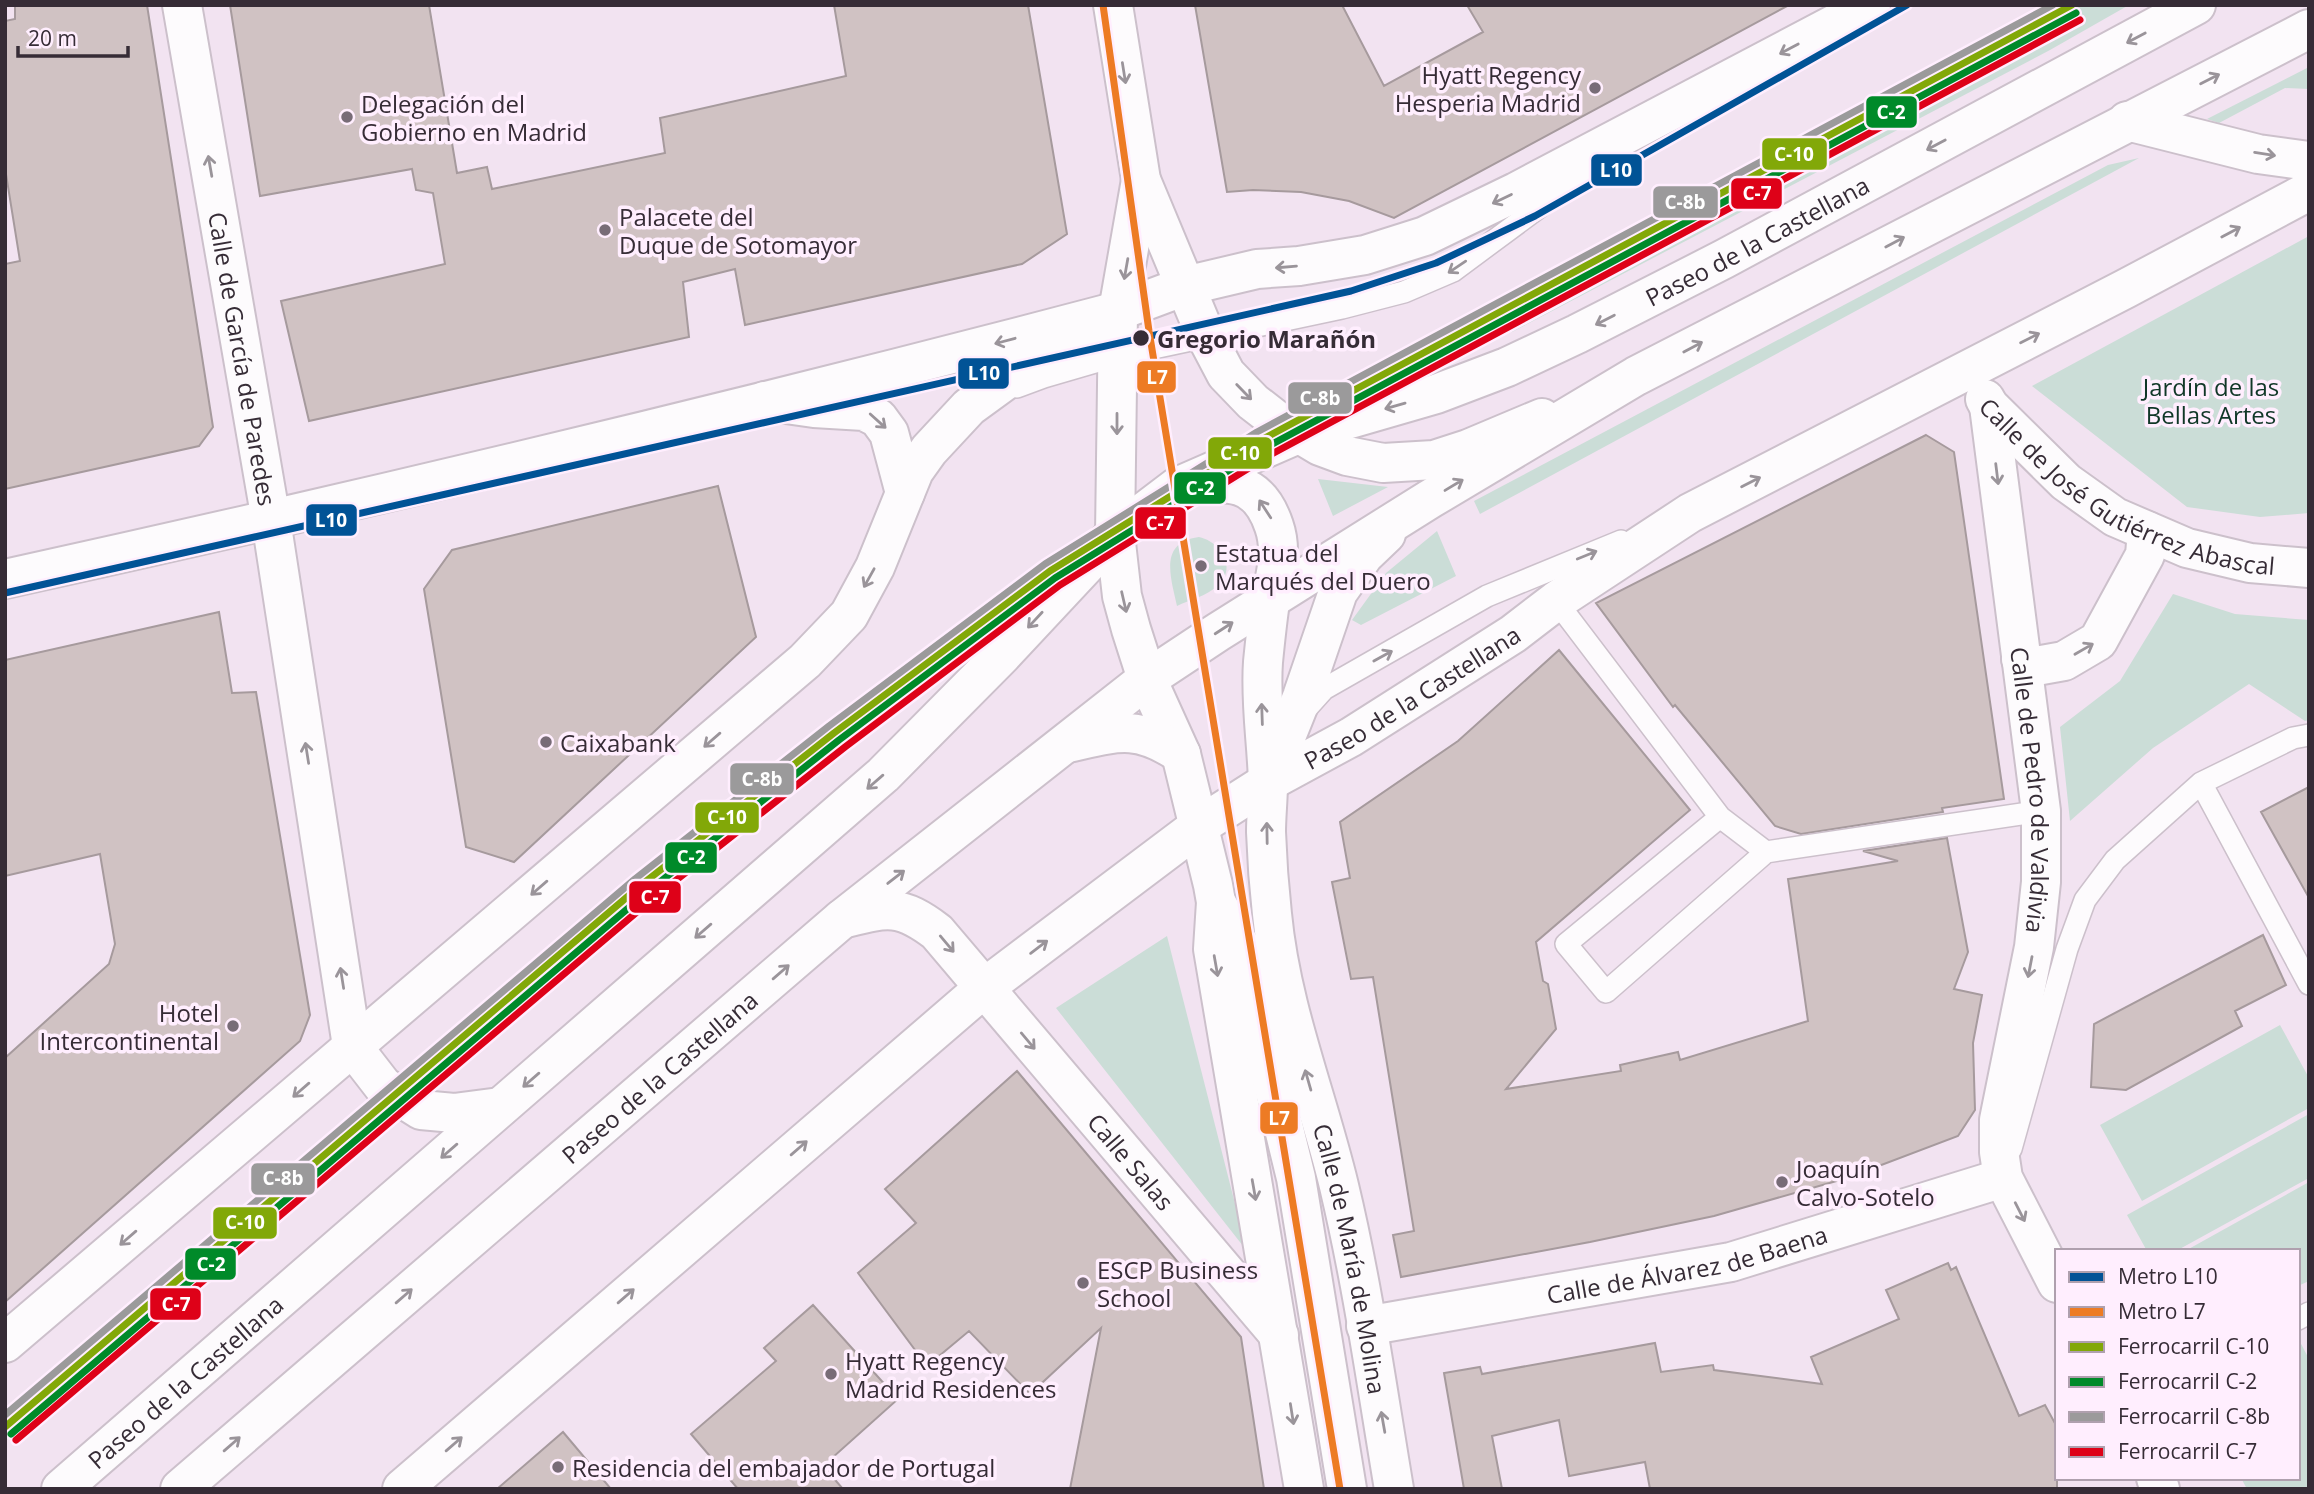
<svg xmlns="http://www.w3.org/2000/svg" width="2314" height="1494" viewBox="0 0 2314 1494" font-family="'Open Sans',sans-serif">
<rect width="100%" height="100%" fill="#f2e3f1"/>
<path fill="#cbddd7" d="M 2060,5 L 2129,5 L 2050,50 L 1512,332 C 1492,335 1476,337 1457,330 Z
M 2309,67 L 2309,89 L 2285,88 L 2219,123 L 2207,119 Z
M 2139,158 L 1480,514 L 1474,501 L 2108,165 Z
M 2309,236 L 2309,513 L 2260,517 L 2187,507 L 2032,386 Z
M 1318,479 L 1388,487 L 1333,516 Z
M 1437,531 L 1456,576 L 1361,625 L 1352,620 L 1386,573 Z
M 1199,537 C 1221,542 1238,568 1217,586 C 1207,596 1189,600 1177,606 C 1171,578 1158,542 1199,537 Z
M 2173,594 L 2235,614 L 2309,620 L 2309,720 L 2305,721 L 2249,684 L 2153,748 L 2070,821 L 2060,727 L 2120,681 Z
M 1167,936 L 1247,1251 L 1056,1008 Z
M 2280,1025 L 2309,1078 L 2309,1108 L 2142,1201 L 2100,1125 Z
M 2309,1114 L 2309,1178 L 2176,1251 L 2147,1251 L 2127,1215 Z
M 2309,1182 L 2309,1281 L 2298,1286 L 2298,1251 L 2185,1251 Z
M 2299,1340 L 2309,1359 L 2309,1489 L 2247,1489 L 2241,1478 L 2298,1478 Z"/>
<path fill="#d0c2c3" stroke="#a69a9d" stroke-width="2" d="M 15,5 L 147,5 L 213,427 L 199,446 L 5,489 L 5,264 L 20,261 L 5,168 L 5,21 L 15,19 Z
M 230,5 L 429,5 L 457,173 L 487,167 L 492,189 L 665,153 L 660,118 L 846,76 L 834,5 L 1028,5 L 1067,234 L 1022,264 L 745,325 L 735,269 L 683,282 L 689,337 L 309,421 L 281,301 L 445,264 L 433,193 L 416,190 L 412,169 L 260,196 Z
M 1195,5 L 1342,5 L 1384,86 L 1483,32 L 1467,5 L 1789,5 L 1394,218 L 1349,201 L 1301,192 L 1253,190 L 1227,192 Z
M 1926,435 L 1954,452 L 2004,799 L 1942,808 L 1943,812 L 1801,834 L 1775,826 L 1675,705 L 1673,707 L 1596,603 Z
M 718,486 L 756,637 L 514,862 L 466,847 L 424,589 L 452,550 Z
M 219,612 L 232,693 L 256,692 L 310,1015 L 300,1041 L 5,1302 L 5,1058 L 109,964 L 115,944 L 100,854 L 5,876 L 5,660 Z
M 1559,650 L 1690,810 L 1536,942 L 1543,981 L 1548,984 L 1556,1029 L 1506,1089 L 1621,1071 L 1620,1065 L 1678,1052 L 1680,1060 L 1808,1021 L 1788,879 L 1898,861 L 1863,851 L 1947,838 L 1968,952 L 1954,989 L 1982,995 L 1973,1043 L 1975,1110 L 1958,1136 L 1847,1178 L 1714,1216 L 1590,1242 L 1401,1277 L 1393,1235 L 1414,1231 L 1373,977 L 1351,979 L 1332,882 L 1350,878 L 1340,822 L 1458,741 Z
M 2309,787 L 2309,898 L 2261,812 Z
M 2263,935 L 2286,985 L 2235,1011 L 2242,1026 L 2126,1090 L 2091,1087 L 2094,1024 Z
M 1017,1071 L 1241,1337 L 1264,1489 L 1070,1489 L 1101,1328 L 1030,1394 L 969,1331 L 927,1366 L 858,1273 L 916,1223 L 885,1189 Z
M 1948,1263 L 1951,1270 L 1956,1267 L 2019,1416 L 2045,1405 L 2057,1427 L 2057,1489 L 1650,1489 L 1645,1462 L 1569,1476 L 1559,1420 L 1492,1436 L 1502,1489 L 1464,1489 L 1444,1373 L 1480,1367 L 1482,1374 L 1655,1343 L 1661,1372 L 1713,1365 L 1714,1370 L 1822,1384 L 1811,1357 L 1899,1319 L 1886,1290 Z
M 813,1305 L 898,1399 L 823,1466 L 843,1489 L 738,1489 L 691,1434 L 776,1361 L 764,1348 Z
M 563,1432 L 611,1489 L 497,1489 Z"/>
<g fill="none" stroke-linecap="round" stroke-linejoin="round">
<defs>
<path id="service" d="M 1017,387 L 1044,377 L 1116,356 L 1342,308 L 1404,292 L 1453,271 L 1584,174
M 1556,601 L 1720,817 L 1766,852 L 2041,811
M 1306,709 L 1324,689 L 1487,596 L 1621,541
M 2201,783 L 2309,984
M 1720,817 L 1566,944 L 1606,992 L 1766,852
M 2011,1149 L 2067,949 L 2085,900 L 2115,860 L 2201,783 L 2293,738 L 2309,735
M 2298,1319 L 2309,1313"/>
<g id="minor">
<path id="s1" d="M 182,5 L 271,520 L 352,1046 L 383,1086 L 421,1110 L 454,1113 L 500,1107"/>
<path d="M 2127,121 L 2258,154 L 2309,161"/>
<path id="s2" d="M 1985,399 L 1989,406 L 2066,482 L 2115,517 L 2187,548 L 2250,563 L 2309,568"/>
<path d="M 765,401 L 814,408 L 864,411 L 878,418 L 889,433 L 905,493"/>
<path id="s3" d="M 1989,406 L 2041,811 L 2041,882 L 2034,947 L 1999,1120 L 1999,1152 L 2003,1178 L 2057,1283"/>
<path d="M 2021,659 L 2036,666 L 2064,661 L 2098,641 L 2145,555 L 2147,531"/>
<path id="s4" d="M 842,919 C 886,908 899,903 937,932 L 1279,1335"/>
<path id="s5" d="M 1366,1326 L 1731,1262 L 2003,1178"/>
<path d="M 5,1343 L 805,661 L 849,615 L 875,567 L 914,471 L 929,450 L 969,407 L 1047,350 L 1118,311 L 1185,286 L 1257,269 L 1299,266 L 1365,255 L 1425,236 L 1516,192 L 1871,5"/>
<path d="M 2156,1478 L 2160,1489"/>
<path id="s6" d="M 402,1489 L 984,988 L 1199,826 L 1268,782 L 1351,737 L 1513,634 L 1556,601 L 1690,513 L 2125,289 L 2309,191"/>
</g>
<path id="tertiary" d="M 5,579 C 378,497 749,408 1118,311"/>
<g id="primary">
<path d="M 1113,5 L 1141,180 L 1206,336 L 1226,374 L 1253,402 L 1275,419 L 1320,446 L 1347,456 L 1383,463 L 1434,460 L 1468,449 L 1542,418"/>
<path d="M 1141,180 L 1118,311 L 1115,534 L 1122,596 L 1131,629 L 1147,679 L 1181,754 L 1213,885 L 1216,902 L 1213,949 L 1304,1489"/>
<path id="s7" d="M 1181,486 C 1224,482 1257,475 1274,526 C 1283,552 1275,577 1270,602 C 1267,622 1265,642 1263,662 C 1260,703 1267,742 1268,783 C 1268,799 1266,816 1266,832 C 1267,860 1269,887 1272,914 C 1281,1008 1317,1095 1339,1186 C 1363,1286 1377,1388 1394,1489"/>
<path d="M 1068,743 C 1117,732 1137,724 1181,754"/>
<path d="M 1270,777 L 1302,697 L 1338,592 L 1364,555 L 1386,534"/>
<path d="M 1216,902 L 1239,944 L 1296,1178 L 1347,1489"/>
</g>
<g id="trunk">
<path id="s8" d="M 61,1489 L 883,775 L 1002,655 L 1115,534 L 1177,487 L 1298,434 L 1436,394 L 1507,367 L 1577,334 L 1724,259 L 2196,5"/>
<path id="s9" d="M 180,1489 L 842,919 L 1147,679 L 1218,632 L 1430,499 L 1636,376 L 2309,29"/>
</g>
</defs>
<use href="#service" stroke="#ccc0cb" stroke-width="24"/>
<use href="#minor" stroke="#ccc0cb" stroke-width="42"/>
<use href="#tertiary" stroke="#ccc0cb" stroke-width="42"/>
<use href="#primary" stroke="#ccc0cb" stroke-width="42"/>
<use href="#trunk" stroke="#ccc0cb" stroke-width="42"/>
<use href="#service" stroke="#fdfbfd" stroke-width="21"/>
<use href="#minor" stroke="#fdfbfd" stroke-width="38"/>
<use href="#tertiary" stroke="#fdfbfd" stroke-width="38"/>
<use href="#primary" stroke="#fdfbfd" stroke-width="38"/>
<use href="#trunk" stroke="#fdfbfd" stroke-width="38"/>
<defs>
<path id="rail-1" d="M 5,1427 L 640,886 L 834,733 L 1050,571 L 1261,440 L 2072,5"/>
<path id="rail-2" d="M 11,1434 L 646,893 L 839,740 L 1055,578 L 1265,448 L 2076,13"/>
<path id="rail-3" d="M 5,1415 L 635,879 L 829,726 L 1045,564 L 1257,432 L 2053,5"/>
<path id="rail-4" d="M 16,1440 L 651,900 L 845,747 L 1060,585 L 1270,455 L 2080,20"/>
</defs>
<use href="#rail-1" stroke="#ffeefe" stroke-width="12"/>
<use href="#rail-2" stroke="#ffeefe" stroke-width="12"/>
<use href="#rail-3" stroke="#ffeefe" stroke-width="12"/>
<use href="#rail-4" stroke="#ffeefe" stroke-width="12"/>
<use href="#rail-1" stroke="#82a808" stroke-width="7"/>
<use href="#rail-2" stroke="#008a29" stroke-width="7"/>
<use href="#rail-3" stroke="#9b9a9b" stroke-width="7"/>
<use href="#rail-4" stroke="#de0118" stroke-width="7"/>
<defs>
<path id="metro-1" d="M 5,593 L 1351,291 L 1436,263 L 1535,216 L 1907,5"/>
<path id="metro-2" d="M 1103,5 L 1149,331 L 1340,1489"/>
</defs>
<use href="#metro-1" stroke="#ffeefe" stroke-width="12"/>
<use href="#metro-2" stroke="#ffeefe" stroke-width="12"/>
<use href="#metro-1" stroke="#015396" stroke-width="7"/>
<use href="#metro-2" stroke="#ed7b24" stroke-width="7"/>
</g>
<defs><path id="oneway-shaft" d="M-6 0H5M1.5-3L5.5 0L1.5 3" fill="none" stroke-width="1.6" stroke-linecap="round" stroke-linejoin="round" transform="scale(1.75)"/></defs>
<g stroke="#9a949a">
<use href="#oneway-shaft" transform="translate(2136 38) rotate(152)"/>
<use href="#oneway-shaft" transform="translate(1789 49) rotate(152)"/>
<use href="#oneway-shaft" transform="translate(1124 73) rotate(81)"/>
<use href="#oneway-shaft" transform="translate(2210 79) rotate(-27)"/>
<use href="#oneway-shaft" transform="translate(1936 145) rotate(152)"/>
<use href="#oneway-shaft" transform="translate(2265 154) rotate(9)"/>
<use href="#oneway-shaft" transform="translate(210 166) rotate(-100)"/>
<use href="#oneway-shaft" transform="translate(1502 199) rotate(154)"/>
<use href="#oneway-shaft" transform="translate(2231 232) rotate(-28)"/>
<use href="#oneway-shaft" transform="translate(1895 242) rotate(-28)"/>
<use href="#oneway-shaft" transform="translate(1286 267) rotate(175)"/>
<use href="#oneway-shaft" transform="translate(1457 267) rotate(146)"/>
<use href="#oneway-shaft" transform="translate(1126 269) rotate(100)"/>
<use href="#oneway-shaft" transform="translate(1605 320) rotate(153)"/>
<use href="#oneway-shaft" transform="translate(2030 338) rotate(-27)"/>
<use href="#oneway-shaft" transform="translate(1005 341) rotate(165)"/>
<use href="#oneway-shaft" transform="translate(1693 347) rotate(-28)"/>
<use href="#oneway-shaft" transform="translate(1244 392) rotate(46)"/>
<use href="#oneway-shaft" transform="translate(1395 406) rotate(164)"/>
<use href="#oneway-shaft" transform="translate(878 421) rotate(42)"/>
<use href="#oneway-shaft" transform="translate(1117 424) rotate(90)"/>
<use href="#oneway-shaft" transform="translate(1997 474) rotate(83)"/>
<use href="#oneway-shaft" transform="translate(1751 482) rotate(-27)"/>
<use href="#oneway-shaft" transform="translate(1454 485) rotate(-31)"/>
<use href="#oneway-shaft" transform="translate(1265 509) rotate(-123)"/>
<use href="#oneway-shaft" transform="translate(1587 555) rotate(-22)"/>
<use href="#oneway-shaft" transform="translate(869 578) rotate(119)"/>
<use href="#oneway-shaft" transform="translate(1124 602) rotate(77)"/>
<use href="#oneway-shaft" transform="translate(1035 620) rotate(133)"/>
<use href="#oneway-shaft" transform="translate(1224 628) rotate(-33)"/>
<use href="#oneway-shaft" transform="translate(2084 649) rotate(-30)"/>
<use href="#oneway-shaft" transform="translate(1383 656) rotate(-29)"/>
<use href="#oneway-shaft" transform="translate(1262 714) rotate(-92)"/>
<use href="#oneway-shaft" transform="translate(712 740) rotate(139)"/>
<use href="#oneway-shaft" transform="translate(307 753) rotate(-99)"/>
<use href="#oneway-shaft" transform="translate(875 782) rotate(139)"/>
<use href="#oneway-shaft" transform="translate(1267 833) rotate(-91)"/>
<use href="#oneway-shaft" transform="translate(896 877) rotate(-38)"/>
<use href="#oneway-shaft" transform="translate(539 888) rotate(139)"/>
<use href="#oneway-shaft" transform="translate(703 931) rotate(139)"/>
<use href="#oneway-shaft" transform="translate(947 944) rotate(50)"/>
<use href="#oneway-shaft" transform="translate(1039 947) rotate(-37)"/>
<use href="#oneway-shaft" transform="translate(1216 966) rotate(80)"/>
<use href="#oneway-shaft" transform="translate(2030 967) rotate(101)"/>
<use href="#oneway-shaft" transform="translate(781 972) rotate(-41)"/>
<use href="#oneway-shaft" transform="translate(342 978) rotate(-99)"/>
<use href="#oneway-shaft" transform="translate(1028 1041) rotate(50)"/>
<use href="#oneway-shaft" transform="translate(531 1080) rotate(139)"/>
<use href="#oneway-shaft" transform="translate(1308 1080) rotate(-106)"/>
<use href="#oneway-shaft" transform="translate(301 1090) rotate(139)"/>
<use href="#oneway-shaft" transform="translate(799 1148) rotate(-41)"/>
<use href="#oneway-shaft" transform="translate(449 1151) rotate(139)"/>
<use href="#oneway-shaft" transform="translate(1254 1190) rotate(80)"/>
<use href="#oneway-shaft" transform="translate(2020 1212) rotate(63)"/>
<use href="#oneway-shaft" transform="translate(128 1238) rotate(139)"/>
<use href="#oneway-shaft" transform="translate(404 1296) rotate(-41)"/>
<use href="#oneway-shaft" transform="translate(626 1296) rotate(-41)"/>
<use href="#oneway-shaft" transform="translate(1292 1414) rotate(81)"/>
<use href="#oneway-shaft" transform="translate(1383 1422) rotate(-100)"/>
<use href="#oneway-shaft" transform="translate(232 1444) rotate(-41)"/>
<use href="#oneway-shaft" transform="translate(454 1444) rotate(-41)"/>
</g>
<g fill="#786c77" stroke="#ffeefe" stroke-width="2.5">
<circle cx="1595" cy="88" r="7"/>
<circle cx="347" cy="117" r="7"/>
<circle cx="605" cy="230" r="7"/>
<circle cx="1201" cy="566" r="7"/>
<circle cx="546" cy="742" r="7"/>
<circle cx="233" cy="1026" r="7"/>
<circle cx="1782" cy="1182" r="7"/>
<circle cx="1083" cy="1283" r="7"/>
<circle cx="831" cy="1374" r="7"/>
<circle cx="558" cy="1467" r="7"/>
</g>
<circle fill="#362c36" stroke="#ffeefe" stroke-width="2.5" cx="1141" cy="338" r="9"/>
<g text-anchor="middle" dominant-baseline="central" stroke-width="7" stroke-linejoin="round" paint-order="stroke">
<g font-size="24" fill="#362c36" stroke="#ffeefe" text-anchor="start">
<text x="1581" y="74" text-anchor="end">Hyatt Regency<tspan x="1581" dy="28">Hesperia Madrid</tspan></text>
<text x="361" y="103">Delegación del<tspan x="361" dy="28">Gobierno en Madrid</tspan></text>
<text x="619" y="216">Palacete del<tspan x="619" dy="28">Duque de Sotomayor</tspan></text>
<text x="1215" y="552">Estatua del<tspan x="1215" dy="28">Marqués del Duero</tspan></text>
<text x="560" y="742">Caixabank</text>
<text x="219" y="1012" text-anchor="end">Hotel<tspan x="219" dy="28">Intercontinental</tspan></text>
<text x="1796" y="1168">Joaquín<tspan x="1796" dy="28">Calvo-Sotelo</tspan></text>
<text x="1097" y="1269">ESCP Business<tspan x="1097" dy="28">School</tspan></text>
<text x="845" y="1360">Hyatt Regency<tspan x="845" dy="28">Madrid Residences</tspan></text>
<text x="572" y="1467">Residencia del embajador de Portugal</text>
</g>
<g font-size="24" fill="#362c36" stroke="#ffeefe">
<text stroke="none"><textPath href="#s8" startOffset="2133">Paseo de la Castellana</textPath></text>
<text stroke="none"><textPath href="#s1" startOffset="359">Calle de García de Paredes</textPath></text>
<text stroke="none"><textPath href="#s2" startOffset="173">Calle de José Gutiérrez Abascal</textPath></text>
<text stroke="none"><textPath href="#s6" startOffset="1286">Paseo de la Castellana</textPath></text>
<text stroke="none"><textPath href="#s3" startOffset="387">Calle de Pedro de Valdivia</textPath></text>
<text stroke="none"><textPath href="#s9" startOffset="632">Paseo de la Castellana</textPath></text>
<text stroke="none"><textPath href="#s4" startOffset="402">Calle Salas</textPath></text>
<text stroke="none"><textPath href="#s7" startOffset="858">Calle de María de Molina</textPath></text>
<text stroke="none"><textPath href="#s5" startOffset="327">Calle de Álvarez de Baena</textPath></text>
<text stroke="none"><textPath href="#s8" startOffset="164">Paseo de la Castellana</textPath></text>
</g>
<g font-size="24" font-weight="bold" fill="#362c36" stroke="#ffeefe" text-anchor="start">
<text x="1157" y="338">Gregorio Marañón</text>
</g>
<g font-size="24" fill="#103727" stroke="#ffeefe">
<text x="2211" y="386">Jardín de las<tspan x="2211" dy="28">Bellas Artes</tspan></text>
</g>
</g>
<g stroke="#ffeefe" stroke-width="2.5">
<rect x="1865" y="95" width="53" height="34" rx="7" fill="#008a29"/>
<rect x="1761" y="137" width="67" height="34" rx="7" fill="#82a808"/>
<rect x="1590" y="153" width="53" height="34" rx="7" fill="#015396"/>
<rect x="1730" y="177" width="53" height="33" rx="7" fill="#de0118"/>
<rect x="1652" y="185" width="67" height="34" rx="7" fill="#9b9a9b"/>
<rect x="957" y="357" width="53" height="33" rx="7" fill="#015396"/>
<rect x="1136" y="360" width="41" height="34" rx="7" fill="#ed7b24"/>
<rect x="1287" y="381" width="66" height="34" rx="7" fill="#9b9a9b"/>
<rect x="1207" y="436" width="66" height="34" rx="7" fill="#82a808"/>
<rect x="1173" y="471" width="54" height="34" rx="7" fill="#008a29"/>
<rect x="305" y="503" width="53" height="34" rx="7" fill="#015396"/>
<rect x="1134" y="506" width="53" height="34" rx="7" fill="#de0118"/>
<rect x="729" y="762" width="66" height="34" rx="7" fill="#9b9a9b"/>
<rect x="694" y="801" width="66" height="33" rx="7" fill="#82a808"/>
<rect x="664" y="841" width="54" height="33" rx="7" fill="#008a29"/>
<rect x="628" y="880" width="54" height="34" rx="7" fill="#de0118"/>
<rect x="1259" y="1101" width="40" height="34" rx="7" fill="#ed7b24"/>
<rect x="250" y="1162" width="66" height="34" rx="7" fill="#9b9a9b"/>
<rect x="212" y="1206" width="66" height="34" rx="7" fill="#82a808"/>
<rect x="184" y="1247" width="53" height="34" rx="7" fill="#008a29"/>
<rect x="149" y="1287" width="53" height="34" rx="7" fill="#de0118"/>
</g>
<g font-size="19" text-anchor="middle" font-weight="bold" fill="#fff">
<text x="1891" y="119">C-2</text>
<text x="1794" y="161">C-10</text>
<text x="1616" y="177">L10</text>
<text x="1757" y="200">C-7</text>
<text x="1685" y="209">C-8b</text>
<text x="984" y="380">L10</text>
<text x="1157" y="384">L7</text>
<text x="1320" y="405">C-8b</text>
<text x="1240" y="460">C-10</text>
<text x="1200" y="495">C-2</text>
<text x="331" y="527">L10</text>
<text x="1160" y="530">C-7</text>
<text x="762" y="786">C-8b</text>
<text x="727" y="824">C-10</text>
<text x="691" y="864">C-2</text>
<text x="655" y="904">C-7</text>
<text x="1279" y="1125">L7</text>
<text x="283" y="1185">C-8b</text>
<text x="245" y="1229">C-10</text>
<text x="211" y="1271">C-2</text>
<text x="176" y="1311">C-7</text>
</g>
<rect width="2314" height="1494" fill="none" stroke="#362c36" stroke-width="14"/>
<rect x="2055" y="1249" width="245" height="231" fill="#ffeefe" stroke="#afa0ae" stroke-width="2"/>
<rect x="2069" y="1272" width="35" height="10" fill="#015396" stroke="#afa0ae" stroke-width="2"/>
<text x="2118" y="1284" font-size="21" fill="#362c36">Metro L10</text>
<rect x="2069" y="1307" width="35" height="10" fill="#ed7b24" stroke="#afa0ae" stroke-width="2"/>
<text x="2118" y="1319" font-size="21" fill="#362c36">Metro L7</text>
<rect x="2069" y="1342" width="35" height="10" fill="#82a808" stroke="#afa0ae" stroke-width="2"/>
<text x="2118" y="1354" font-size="21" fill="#362c36">Ferrocarril C-10</text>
<rect x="2069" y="1377" width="35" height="10" fill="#008a29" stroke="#afa0ae" stroke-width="2"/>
<text x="2118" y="1389" font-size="21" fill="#362c36">Ferrocarril C-2</text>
<rect x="2069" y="1412" width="35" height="10" fill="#9b9a9b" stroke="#afa0ae" stroke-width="2"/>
<text x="2118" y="1424" font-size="21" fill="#362c36">Ferrocarril C-8b</text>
<rect x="2069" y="1447" width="35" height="10" fill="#de0118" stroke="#afa0ae" stroke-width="2"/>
<text x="2118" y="1459" font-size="21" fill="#362c36">Ferrocarril C-7</text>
<path d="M18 46v10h110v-10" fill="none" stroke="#362c36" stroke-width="3.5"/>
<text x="28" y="46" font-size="21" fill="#362c36" stroke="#ffeefe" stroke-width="5" paint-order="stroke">20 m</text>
</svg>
